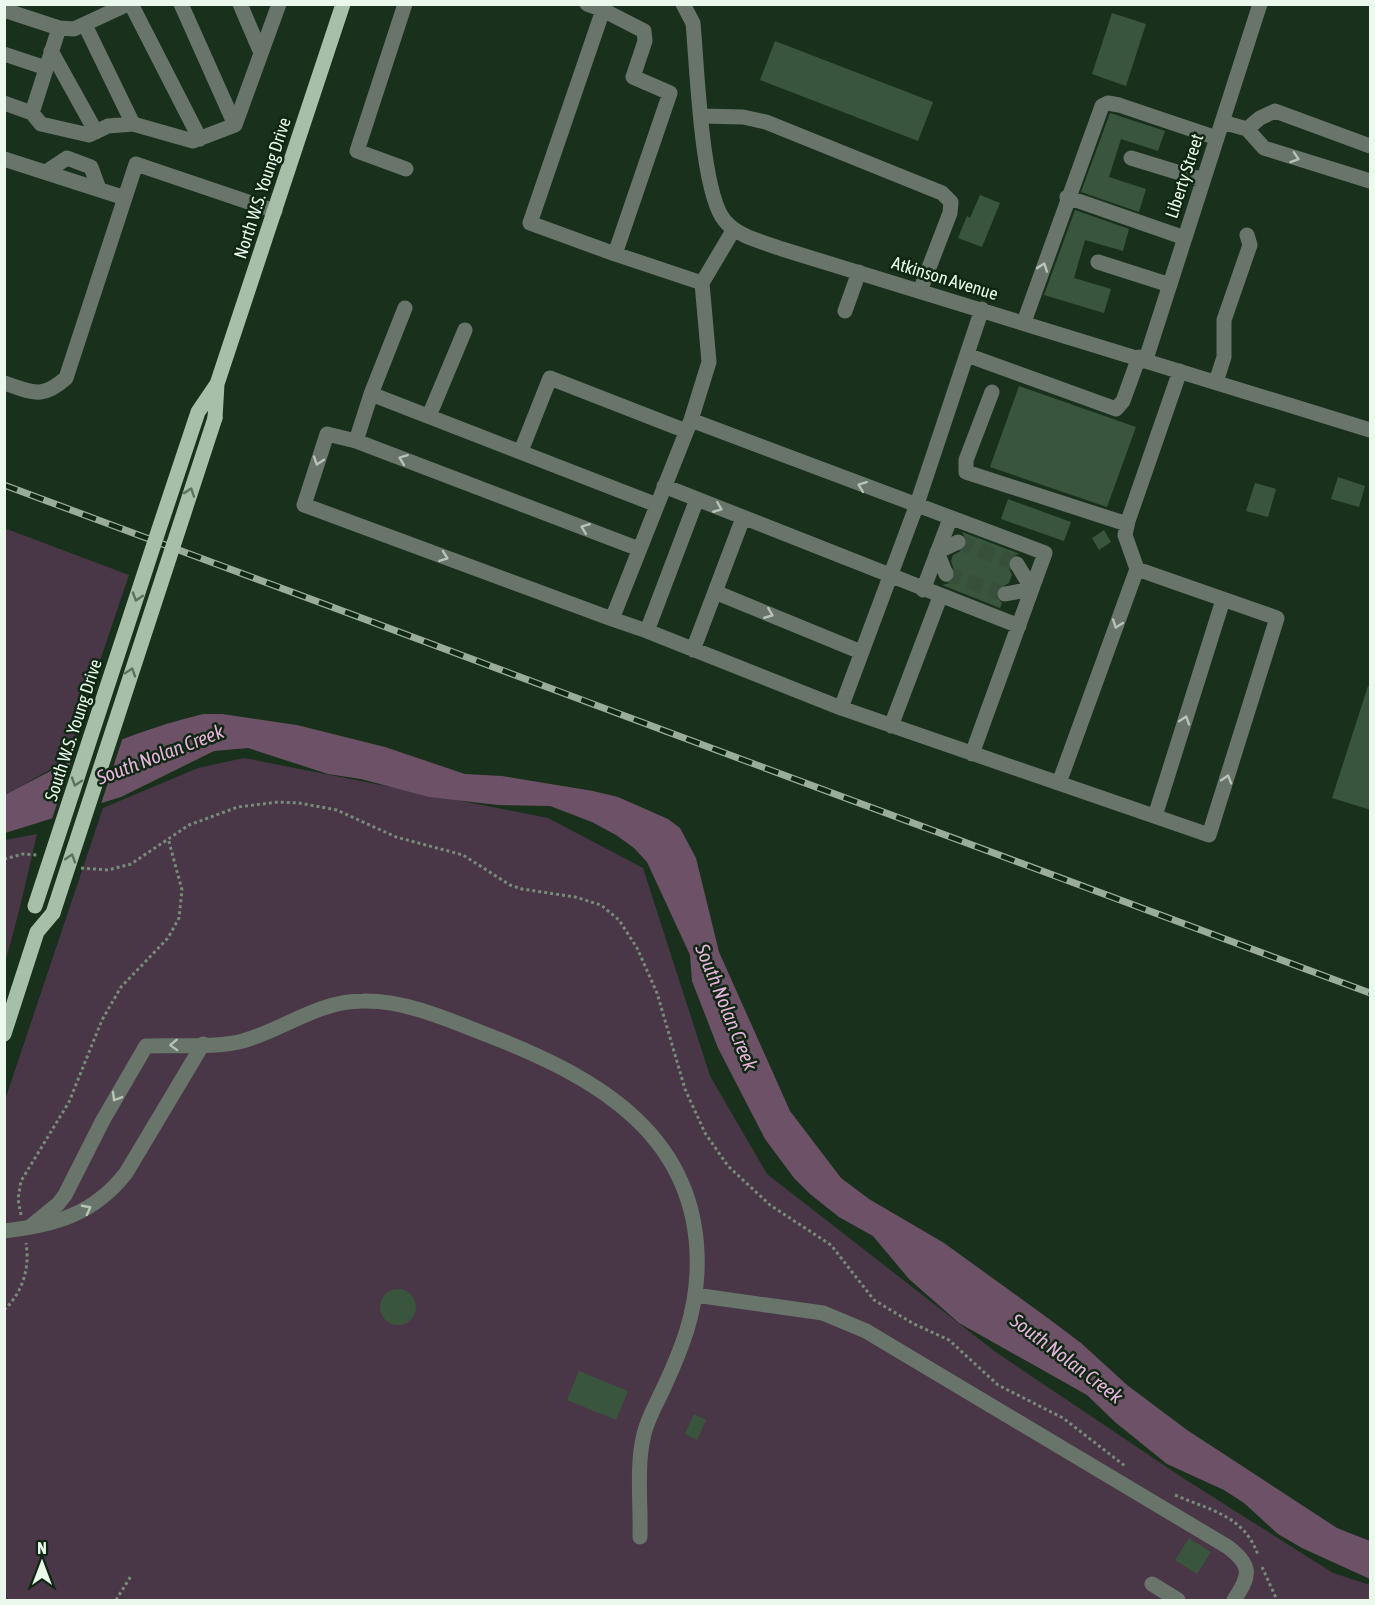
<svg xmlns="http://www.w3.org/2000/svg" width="1375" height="1605" viewBox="0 0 1375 1605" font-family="'Asap Condensed',sans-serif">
<rect width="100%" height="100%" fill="#19311c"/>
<path fill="#493646" d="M 4,528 L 129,575 L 68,755 L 63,757 L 60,764 L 5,795 Z
M 244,758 L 548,818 L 643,868 L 710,1076 L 767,1174 L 997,1353 L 1183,1478 L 1333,1573 L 1370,1585 L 1370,1600 L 5,1600 L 5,1100 L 103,808 L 198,768 Z
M 37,834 C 27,877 18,919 5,962 L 5,840 Z"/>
<path fill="#6d5167" d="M 203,714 L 222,714 L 297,725 L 385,747 L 465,774 L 502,776 L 593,791 L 618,797 L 668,819 L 680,828 L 696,858 L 719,952 L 790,1111 L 841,1178 L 869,1199 L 944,1243 L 1045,1316 L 1081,1343 L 1127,1385 L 1187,1430 L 1337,1528 L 1370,1541 L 1370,1579 L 1302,1548 L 1278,1534 L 1244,1503 L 1224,1490 L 1167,1464 L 1115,1422 L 1087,1395 L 959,1323 L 909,1279 L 873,1236 L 839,1217 L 810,1194 L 794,1178 L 765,1139 L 718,1048 L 692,981 L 690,955 L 647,862 L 634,848 L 616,835 L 592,822 L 550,806 L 498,805 L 429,797 L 361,779 L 328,774 L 248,748 L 214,751 L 121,797 L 5,833 L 5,795 C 69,760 132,731 203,714 Z"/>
<path fill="#19311c" d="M 124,734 L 100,807 L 51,822 L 73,755 Z"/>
<path fill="#3a553d" d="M 1112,13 L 1146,24 L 1126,86 L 1092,74 Z
M 775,41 L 933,102 L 918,141 L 760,80 Z
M 1110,113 L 1165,131 L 1158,151 L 1121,139 L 1109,177 L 1146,189 L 1139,212 L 1081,192 Z
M 980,195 L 1000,203 L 982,247 L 958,238 L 967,216 L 970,218 Z
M 1075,210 L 1129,229 L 1123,251 L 1085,240 L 1074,278 L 1111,289 L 1104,313 L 1044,295 Z
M 1019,386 L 1136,427 L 1107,507 L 990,467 Z
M 1338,477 L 1365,486 L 1359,507 L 1331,499 Z
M 1255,483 L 1276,489 L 1268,517 L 1246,511 Z
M 1008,499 L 1071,522 L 1064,541 L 1001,519 Z
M 1104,530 L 1111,542 L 1099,550 L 1092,538 Z
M 962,532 L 1020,554 L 1013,555 L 1008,560 L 1007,565 L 1012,575 L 1009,583 L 996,590 L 996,596 L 1002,603 L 1000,608 L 942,585 L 950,583 L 956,576 L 951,561 L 953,555 L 963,550 L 968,543 Z
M 1368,686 L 1371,686 L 1371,810 L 1332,798 Z
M380 1307a18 18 0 1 1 36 0a18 18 0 1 1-36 0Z
M 579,1371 L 628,1391 L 616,1420 L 567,1400 Z
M 694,1414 L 706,1420 L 697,1440 L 685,1434 Z
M 1189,1538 L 1211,1552 L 1197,1574 L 1175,1560 Z"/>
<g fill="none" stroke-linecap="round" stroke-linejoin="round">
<path stroke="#384f3b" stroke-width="15" stroke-dasharray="15 8" stroke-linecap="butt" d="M 958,542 L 1017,564
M 946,574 L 1005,594"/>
<path stroke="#778b79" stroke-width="3" stroke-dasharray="3 3" stroke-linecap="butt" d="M 4,859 L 23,854 L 38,855
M 81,868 L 108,870 L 131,864 L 189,825 L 238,807 L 278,802 L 299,803 L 337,810 L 396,837 L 463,855 L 510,885 L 522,889 L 575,897 L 601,905 L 619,920 L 637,948 L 657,993 L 685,1089 L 705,1133 L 728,1166 L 770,1205 L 831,1245 L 874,1300 L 914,1324 L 949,1340 L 998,1385 L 1063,1418 L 1125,1466
M 21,1215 L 18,1199 L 21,1181 L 69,1102 L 102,1020 L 121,987 L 168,938 L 179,918 L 182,890 L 168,838
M 4,1310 C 23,1292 30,1268 26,1243
M 1175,1495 C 1209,1510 1244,1515 1258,1555
M 1262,1567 L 1277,1600
M 116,1600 L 131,1576"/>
<path stroke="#69756a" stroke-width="15" d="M 131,4 L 200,139
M 181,4 L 235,125
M 240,4 L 261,53
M 405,4 L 357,151 L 406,169
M 587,4 L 603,10 L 605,4
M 683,4 L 693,23 C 697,64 701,194 725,221 C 738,237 764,242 782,249 L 1370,430
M 4,10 L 59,28 L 74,29 L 128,4
M 85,25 L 133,124
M 51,51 L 96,132
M 4,54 L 46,68
M 4,103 L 32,113 L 41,124 L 89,135 L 108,126 L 133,124 L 193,141 L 235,125 L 279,4
M 32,113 L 59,28
M 701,116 L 743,117 L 766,122 L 942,193 L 951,202 L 950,213 L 920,291
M 1222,122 L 1247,129 L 1264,148 L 1370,181
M 1247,129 L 1260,118 L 1275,111 L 1370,146
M 1131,158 L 1203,180
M 4,159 L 125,198
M 46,172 L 67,158 L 91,167 L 99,189
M 1067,197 L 1185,238
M 615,254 L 530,223 L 603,10 L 644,31 L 645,41 L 633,77 L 670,93 L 615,254 L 702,283 L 734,229
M 1098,262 L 1170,285
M 405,308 L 371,394 L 657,505
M 845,311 L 859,272
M 1024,322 L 1102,106 L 1108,103 L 1119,105 L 1217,138
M 967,355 L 1116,409 L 1123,401 L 1139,357
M 1146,359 L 1260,4
M 1216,382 L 1224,357 L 1224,320 L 1250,245 L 1247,235
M 4,383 C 33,392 41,400 66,378 L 136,164 L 275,211
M 992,392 L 966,460 L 966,472 L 1127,524
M 429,416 L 465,330
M 691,420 L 1045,553 L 972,754
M 356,441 L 371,394
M 521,451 L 550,378 L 686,431
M 664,486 L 1019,626
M 697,499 L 647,631 L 841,708 L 916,507 L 982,309
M 946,574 L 937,552 L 958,542
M 923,590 L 950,519
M 715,592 L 861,652
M 1005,594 L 1032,589 L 1017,564
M 612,619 L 304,505 L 327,434 L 356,441 L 639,549
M 647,631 L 612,619 L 691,420 L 709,362 L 702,283
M 693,650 L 743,518
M 841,708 L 1209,835 L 1277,618 L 1137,569
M 891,726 L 940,597
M 1059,783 L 1137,569 L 1125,535 L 1128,521 L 1180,371
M 1155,816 L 1223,600
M 31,1226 L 58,1204 L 65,1195 L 103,1120 L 146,1046 C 175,1045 216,1048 243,1041 C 285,1029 318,1001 363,1001 C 404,1000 447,1019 485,1034 C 597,1077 703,1136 697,1273 C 695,1315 682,1348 665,1385 C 658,1401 648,1417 644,1434 C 636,1466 641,1504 640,1537
M 4,1231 C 56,1225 94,1214 126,1173 L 203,1044
M 695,1295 L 823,1313 L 866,1331 L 1228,1547 C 1253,1566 1250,1576 1234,1600
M 1152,1584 L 1178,1600"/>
<path stroke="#a7bfa8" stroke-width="15" d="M 215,418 L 217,384 L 343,4
M 155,541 L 198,412 L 217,384
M 4,1034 L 37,932 L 53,913"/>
<defs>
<path id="rail" d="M 4,485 L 1370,993"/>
</defs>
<use href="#rail" stroke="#9aac9c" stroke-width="7"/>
<use href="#rail" stroke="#0f2713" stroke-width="4.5" stroke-dasharray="14" stroke-linecap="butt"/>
<path stroke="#a7bfa8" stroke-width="15" d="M 35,906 L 155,541
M 53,913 L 215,418"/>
</g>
<defs><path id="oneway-chevron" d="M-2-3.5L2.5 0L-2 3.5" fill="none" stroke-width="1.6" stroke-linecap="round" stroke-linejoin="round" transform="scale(1.5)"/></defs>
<g stroke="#b6c4b7">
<use href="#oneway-chevron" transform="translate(1295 158) rotate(18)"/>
<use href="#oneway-chevron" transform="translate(1043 267) rotate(-71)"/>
<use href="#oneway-chevron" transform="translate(403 459) rotate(-159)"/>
<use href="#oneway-chevron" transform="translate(318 461) rotate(108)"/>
<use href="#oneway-chevron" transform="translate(862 486) rotate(-159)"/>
<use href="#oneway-chevron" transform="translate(718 508) rotate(22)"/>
<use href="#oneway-chevron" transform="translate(585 528) rotate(-159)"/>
<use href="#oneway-chevron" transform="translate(444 557) rotate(20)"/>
<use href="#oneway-chevron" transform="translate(769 614) rotate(22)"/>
<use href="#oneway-chevron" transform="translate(1117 624) rotate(110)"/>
<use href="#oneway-chevron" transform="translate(1185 720) rotate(-72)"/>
<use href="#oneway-chevron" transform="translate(1227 779) rotate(-73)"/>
<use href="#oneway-chevron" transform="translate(174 1045) rotate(178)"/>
<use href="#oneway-chevron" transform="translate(116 1097) rotate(120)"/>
<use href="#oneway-chevron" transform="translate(87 1209) rotate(-28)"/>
</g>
<g stroke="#5b735e">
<use href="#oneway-chevron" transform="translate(190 492) rotate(-71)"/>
<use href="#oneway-chevron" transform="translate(137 597) rotate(108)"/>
<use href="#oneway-chevron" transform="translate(131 672) rotate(-72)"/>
<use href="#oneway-chevron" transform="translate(76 782) rotate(108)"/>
<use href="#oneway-chevron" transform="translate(71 858) rotate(-72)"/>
</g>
<g text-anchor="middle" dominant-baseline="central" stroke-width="5" stroke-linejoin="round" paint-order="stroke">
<g font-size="18" fill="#eaf9eb" stroke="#0f2713">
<text transform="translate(1184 176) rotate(-72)">Liberty Street</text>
<text transform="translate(262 188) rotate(-72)">North W.S. Young Drive</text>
<text transform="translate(945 278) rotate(17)">Atkinson Avenue</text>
<text transform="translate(73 730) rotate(-72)">South W.S. Young Drive</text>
</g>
<g font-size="20" font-style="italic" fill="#e7b3dd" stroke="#0f2713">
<text transform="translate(160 754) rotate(-21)">South Nolan Creek</text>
<text transform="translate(727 1007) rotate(68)">South Nolan Creek</text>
<text transform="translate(1067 1358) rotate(37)">South Nolan Creek</text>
</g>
</g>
<rect width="1375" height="1605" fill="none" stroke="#eaf9eb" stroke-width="12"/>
<g transform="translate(42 1563)" stroke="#0f2713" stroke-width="4.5" paint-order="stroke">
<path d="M0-4.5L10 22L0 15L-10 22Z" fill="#eaf9eb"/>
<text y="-9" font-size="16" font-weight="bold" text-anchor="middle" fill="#eaf9eb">N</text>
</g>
</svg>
